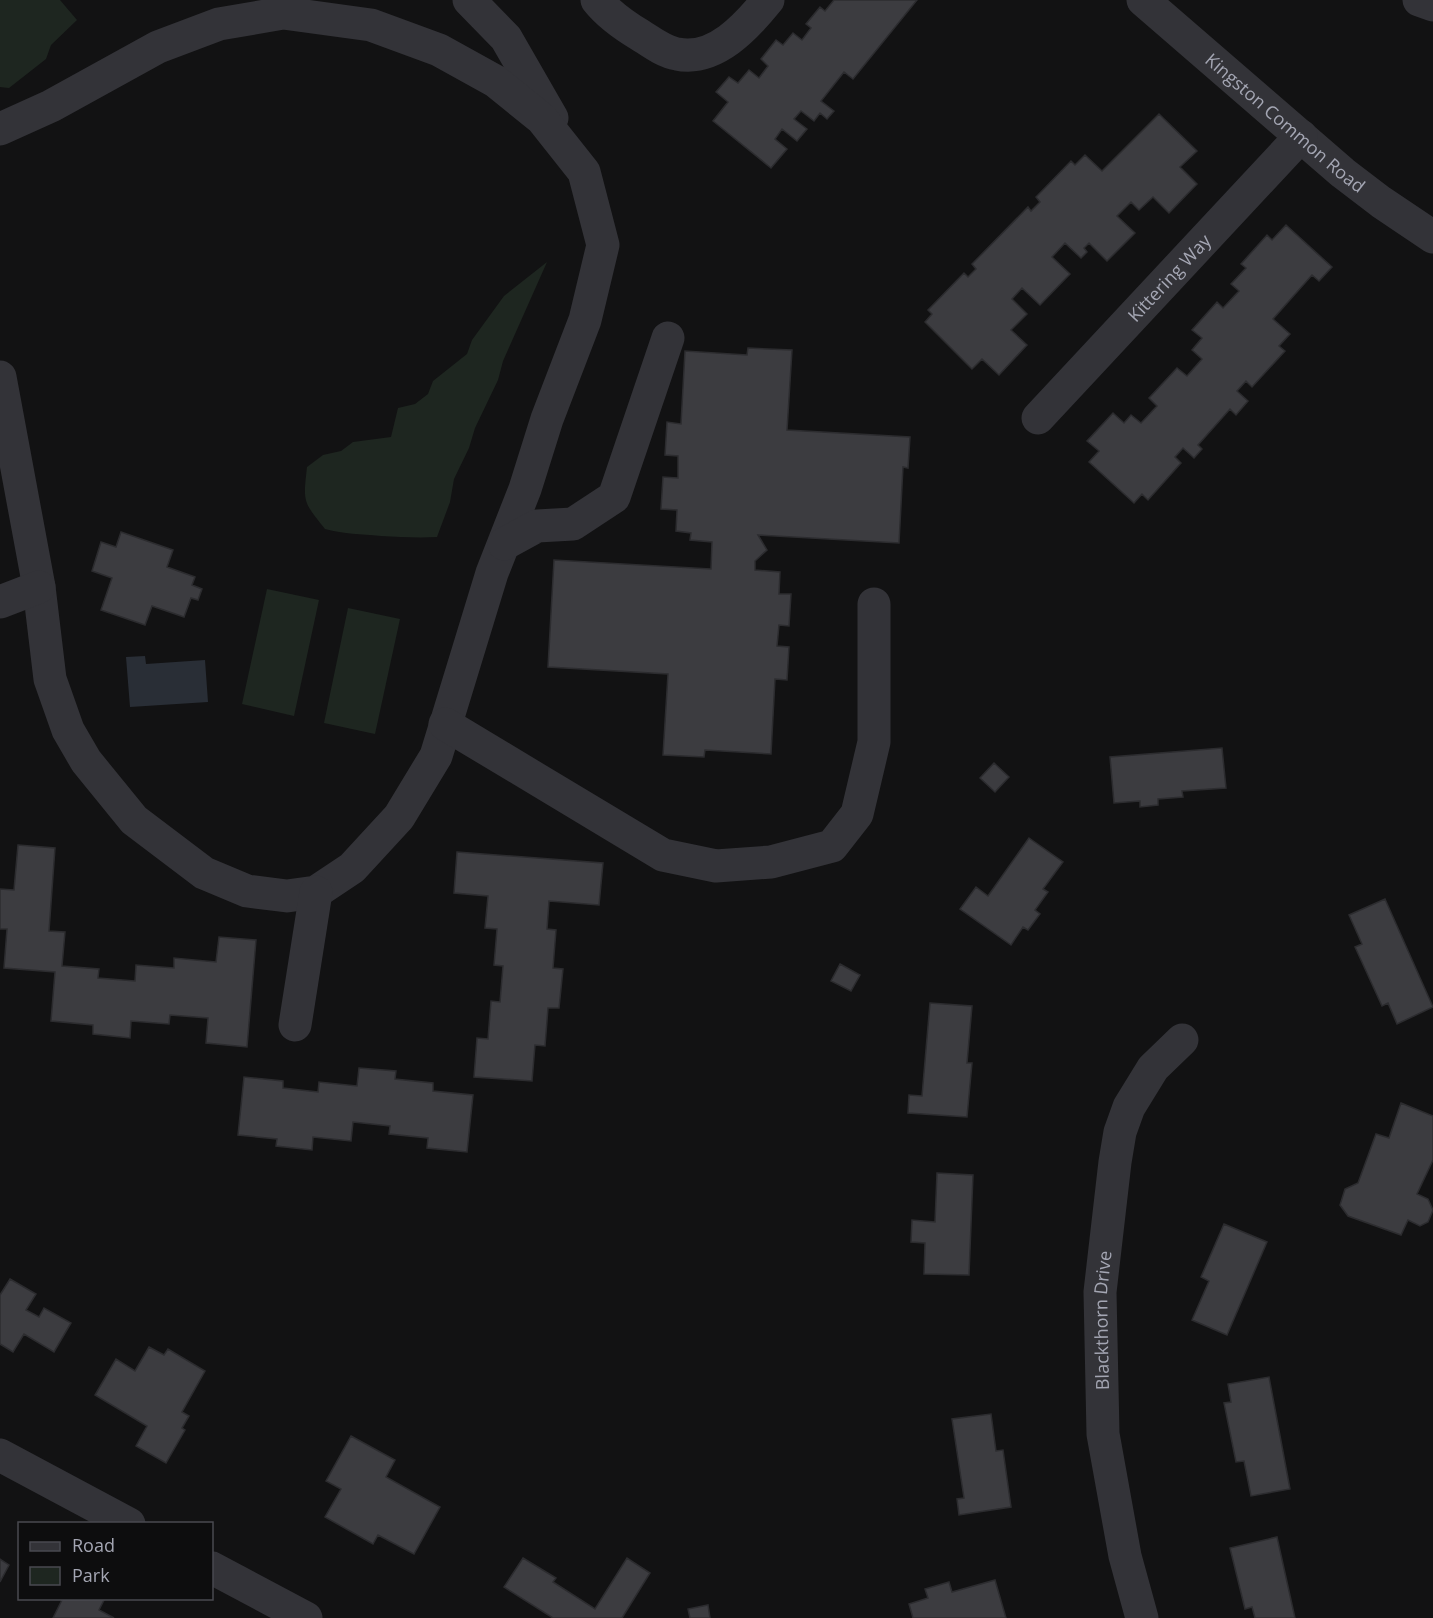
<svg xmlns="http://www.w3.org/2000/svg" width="1433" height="1618" viewBox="0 0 1433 1618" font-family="'Open Sans',sans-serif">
<rect width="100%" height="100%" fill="#121213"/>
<path fill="#1e2620" d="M 0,0 L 60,0 L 77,20 L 51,45 L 46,59 L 9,88 L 0,87 Z
M 547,262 L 503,361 L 498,380 L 475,428 L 469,448 L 454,479 L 450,502 L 437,537 C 418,538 400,537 381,536 C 360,534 345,534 325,529 C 303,501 303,503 307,467 L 323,455 L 341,451 L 353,442 L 391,437 L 398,408 L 415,404 L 428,394 L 433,381 L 467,354 L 472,340 L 504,296 Z
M 267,589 L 319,600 L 294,716 L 242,704 Z
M 348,608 L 400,619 L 375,734 L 324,723 Z"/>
<path fill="#292e36" d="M 145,656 L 146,664 L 205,660 L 208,702 L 130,707 L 126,657 Z"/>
<path fill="#3c3c40" stroke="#2c2c2f" stroke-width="1.5" d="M 834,0 L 917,0 L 853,79 L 844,72 L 821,101 L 834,111 L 827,119 L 820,113 L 814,121 L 801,111 L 794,119 L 807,129 L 797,141 L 782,129 L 775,139 L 787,149 L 771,168 L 713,121 L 728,102 L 716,92 L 729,77 L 738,83 L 749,70 L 759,78 L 768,66 L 761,59 L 776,40 L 783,45 L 793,33 L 802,40 L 811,28 L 806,24 L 820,7 L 825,11 Z
M 1159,114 L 1197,151 L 1180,167 L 1197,184 L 1169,213 L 1153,197 L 1139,210 L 1131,202 L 1117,216 L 1135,233 L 1107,261 L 1089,243 L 1084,248 L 1087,252 L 1081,258 L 1065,243 L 1052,257 L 1070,274 L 1040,305 L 1022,288 L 1012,299 L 1027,314 L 1011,330 L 1027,345 L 999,375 L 982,359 L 972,369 L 925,322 L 932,314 L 928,310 L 964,273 L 968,277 L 976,269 L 972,264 L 1028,207 L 1031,211 L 1040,202 L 1036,197 L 1071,161 L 1075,165 L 1085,155 L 1102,171 Z
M 1286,225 L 1332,267 L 1319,281 L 1312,275 L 1273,319 L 1290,334 L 1279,346 L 1285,351 L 1252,387 L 1246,381 L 1237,391 L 1248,401 L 1236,415 L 1230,409 L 1198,445 L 1202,449 L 1194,458 L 1183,448 L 1175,457 L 1181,463 L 1148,500 L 1142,494 L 1134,503 L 1089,462 L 1099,451 L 1087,441 L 1113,413 L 1124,423 L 1131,415 L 1141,423 L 1157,406 L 1149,398 L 1177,368 L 1187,376 L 1202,359 L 1192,350 L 1202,338 L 1192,330 L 1217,302 L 1223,308 L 1239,291 L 1231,284 L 1246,268 L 1241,264 L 1267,235 L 1272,240 Z
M 748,348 L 792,350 L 787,430 L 910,437 L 908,468 L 903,467 L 899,543 L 758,535 L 767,550 L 755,561 L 755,570 L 780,572 L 779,594 L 791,594 L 789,626 L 779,625 L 777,646 L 789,647 L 787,680 L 775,679 L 771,754 L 705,750 L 704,757 L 663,755 L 668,674 L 548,667 L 554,560 L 711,569 L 712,542 L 690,540 L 691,533 L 676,531 L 677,510 L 661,509 L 663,477 L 678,478 L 678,456 L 665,455 L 667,422 L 681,424 L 685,351 L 747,355 Z
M 121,532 L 173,550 L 167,567 L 195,577 L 192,585 L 202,589 L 198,600 L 191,598 L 184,617 L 152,606 L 145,625 L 101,610 L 112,578 L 92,571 L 101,542 L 116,547 Z
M 1222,748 L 1226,788 L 1182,791 L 1183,797 L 1158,799 L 1158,805 L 1140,807 L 1140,801 L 1114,803 L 1110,757 Z
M 994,763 L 1009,777 L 995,792 L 980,778 Z
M 1029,838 L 1063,862 L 1043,889 L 1048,892 L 1035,910 L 1040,914 L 1028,930 L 1023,927 L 1011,945 L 960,909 L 976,887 L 988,896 Z
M 18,845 L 55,848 L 49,931 L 65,932 L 62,966 L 99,969 L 98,978 L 135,981 L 136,965 L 174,968 L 174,958 L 216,962 L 219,937 L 256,940 L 247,1047 L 206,1043 L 208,1018 L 170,1015 L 169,1024 L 131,1021 L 130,1038 L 93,1034 L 93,1025 L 51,1021 L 55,972 L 4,968 L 7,929 L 0,929 L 0,889 L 14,890 Z
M 457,852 L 603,863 L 599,905 L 549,901 L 547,929 L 556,930 L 553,968 L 563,969 L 559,1008 L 548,1008 L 545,1046 L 535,1045 L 532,1081 L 474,1077 L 477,1038 L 488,1039 L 491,1001 L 500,1002 L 503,966 L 494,965 L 497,929 L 485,928 L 488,896 L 454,893 Z
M 1385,899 L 1433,1007 L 1397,1024 L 1388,1003 L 1382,1006 L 1355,947 L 1362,944 L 1349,915 Z
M 840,964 L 860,975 L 851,991 L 831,981 Z
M 930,1003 L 972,1006 L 967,1063 L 972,1063 L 967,1117 L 908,1113 L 909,1095 L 922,1096 Z
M 359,1068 L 396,1071 L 395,1079 L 433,1083 L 433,1091 L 473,1095 L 467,1152 L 427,1148 L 428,1138 L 389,1134 L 390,1126 L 353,1122 L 351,1141 L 313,1137 L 312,1150 L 276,1146 L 277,1139 L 238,1135 L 244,1077 L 283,1081 L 283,1088 L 318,1092 L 319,1082 L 357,1086 Z
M 1401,1103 L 1433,1116 L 1433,1160 L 1417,1194 L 1428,1199 L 1433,1210 L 1428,1222 L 1420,1226 L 1408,1220 L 1401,1235 L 1348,1216 L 1340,1205 L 1345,1189 L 1358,1183 L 1376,1134 L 1389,1138 Z
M 937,1173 L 973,1175 L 969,1275 L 924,1274 L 925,1243 L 911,1242 L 912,1220 L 935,1222 Z
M 1224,1224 L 1267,1242 L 1227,1335 L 1192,1320 L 1209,1281 L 1201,1277 Z
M 10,1279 L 36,1294 L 26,1310 L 39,1317 L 44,1308 L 71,1323 L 54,1352 L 24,1334 L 13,1352 L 0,1344 L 0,1295 Z
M 149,1347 L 164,1355 L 168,1349 L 205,1371 L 182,1412 L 189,1416 L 182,1428 L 185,1430 L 166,1463 L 136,1446 L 147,1426 L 95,1395 L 116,1359 L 135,1371 Z
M 1269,1377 L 1290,1489 L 1251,1496 L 1244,1461 L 1236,1462 L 1224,1403 L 1231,1402 L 1228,1384 Z
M 991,1414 L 996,1451 L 1003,1450 L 1011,1507 L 959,1515 L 957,1499 L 964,1498 L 952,1419 Z
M 351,1436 L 395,1460 L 386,1477 L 440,1507 L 414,1554 L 378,1535 L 373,1544 L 325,1517 L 341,1489 L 326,1481 Z
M 1277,1537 L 1295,1618 L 1255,1618 L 1252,1607 L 1245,1609 L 1230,1548 Z
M 523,1558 L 556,1578 L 553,1582 L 595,1609 L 627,1558 L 650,1573 L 622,1618 L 553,1618 L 504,1587 Z
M 0,1559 L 9,1565 L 0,1582 Z
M 995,1580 L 1006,1618 L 913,1618 L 909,1604 L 928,1598 L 925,1589 L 949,1582 L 952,1592 Z
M 63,1598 L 101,1598 L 104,1600 L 99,1610 L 114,1618 L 53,1618 Z
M 708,1605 L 710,1618 L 690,1618 L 688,1609 Z"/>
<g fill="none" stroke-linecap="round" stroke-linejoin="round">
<g stroke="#333338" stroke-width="33">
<path d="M 469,0 L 506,38 L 552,118"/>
<path d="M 597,0 C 608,14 625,26 640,35 C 651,42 664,52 677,54 C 715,62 747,26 768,0"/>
<path id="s1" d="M 1143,0 L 1343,173 L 1381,202 L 1433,237"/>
<path d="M 1419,0 L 1433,5"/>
<path d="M 0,129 L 51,106 L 158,47 L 219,24 L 283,13 L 371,25 L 439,50 L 495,81 L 542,119 L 584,172 L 603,245 L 585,320 L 547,419 L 525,489 L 492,573 L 436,756 L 399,817 L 352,868 L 316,892 L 287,896 L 247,891 L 204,873 L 134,820 L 86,761 L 68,730 L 50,679 L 39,587 L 0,377"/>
<path id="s2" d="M 1038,418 L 1301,136"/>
<path d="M 504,544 L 537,526 L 573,524 L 614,497 L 668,338"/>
<path d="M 0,602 L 39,587"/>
<path d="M 445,724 L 663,855 L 716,866 L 771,862 L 832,846 L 857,814 L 874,742 L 874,604"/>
<path d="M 295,1025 L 316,892"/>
<path d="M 0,1455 L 129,1524"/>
<path d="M 212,1568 L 306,1618"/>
<path id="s3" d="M 1142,1618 L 1125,1556 L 1103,1434 L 1100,1292 L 1115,1162 L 1120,1132 L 1129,1107 L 1153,1068 L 1182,1040"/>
</g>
</g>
<g text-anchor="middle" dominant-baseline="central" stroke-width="4.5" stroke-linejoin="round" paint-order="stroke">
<g font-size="18" fill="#a4a6b3" stroke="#0d0d0e">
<text stroke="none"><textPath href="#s1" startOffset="188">Kingston Common Road</textPath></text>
<text stroke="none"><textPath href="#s2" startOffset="192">Kittering Way</textPath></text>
<text stroke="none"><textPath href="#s3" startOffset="302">Blackthorn Drive</textPath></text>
</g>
</g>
<rect x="18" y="1522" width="195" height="78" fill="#0d0d0e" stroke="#494a50" stroke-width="1.5"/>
<rect x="30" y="1542" width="30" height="9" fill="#333338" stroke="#494a50" stroke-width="1.5"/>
<text x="72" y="1552" font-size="18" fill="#a4a6b3">Road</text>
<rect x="30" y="1567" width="30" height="18" fill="#1e2620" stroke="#494a50" stroke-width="1.5"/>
<text x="72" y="1582" font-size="18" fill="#a4a6b3">Park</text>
</svg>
